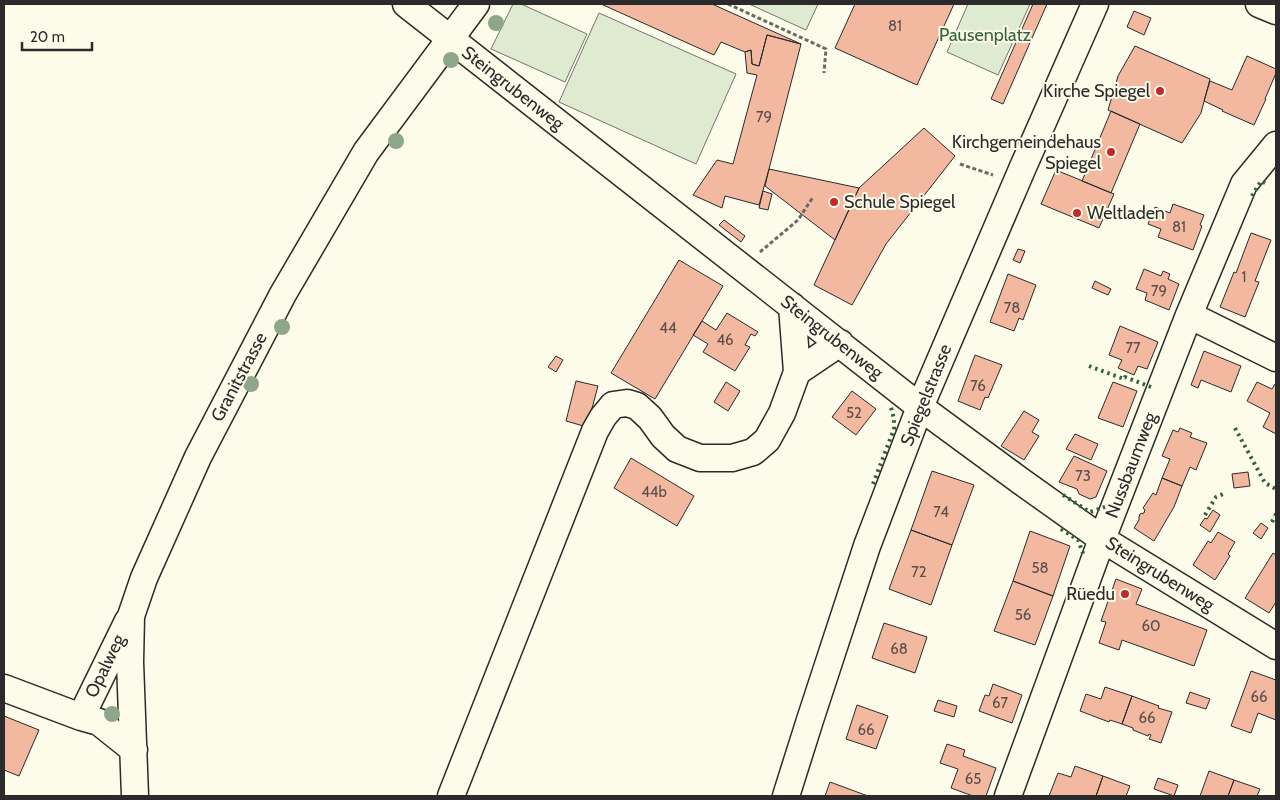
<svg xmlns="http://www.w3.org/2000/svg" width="1280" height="800" viewBox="0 0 1280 800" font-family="Cabin,sans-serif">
<rect width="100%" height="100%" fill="#fdfbea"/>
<path fill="#deebd1" stroke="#74746e" d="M 513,4 L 521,4 L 587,34 L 565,82 L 491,49 Z
M 749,4 L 818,4 L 806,30 Z
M 968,4 L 1030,4 L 998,75 L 947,52 Z
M 599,13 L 736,74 L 696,164 L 559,102 Z"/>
<path fill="#f2b8a0" stroke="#2b2b2b" d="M 601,4 L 712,4 L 801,44 L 767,35 L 759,66 L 752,64 L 751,50 L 745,52 L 721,42 L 714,55 Z
M 855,4 L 954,4 L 917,85 L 835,48 Z
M 1033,4 L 1047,4 L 1003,104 L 991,99 Z
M 1134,11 L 1151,18 L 1144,35 L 1127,27 Z
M 767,35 L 801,44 L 769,169 L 759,205 L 725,196 L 722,208 L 693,195 L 717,160 L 733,164 L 757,75 L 747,73 L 745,52 L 751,50 L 752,64 L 759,66 Z
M 1135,46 L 1210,79 L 1201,113 L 1182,143 L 1108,110 L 1118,76 Z
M 1247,56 L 1276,69 L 1276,73 L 1265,99 L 1266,99 L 1254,125 L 1222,111 L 1223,110 L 1204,101 L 1210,81 L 1232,90 Z
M 1111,111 L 1140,124 L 1111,193 L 1082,181 Z
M 924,128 L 955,156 L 886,244 L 852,305 L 814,285 L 859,188 Z
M 769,169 L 859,188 L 835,240 L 765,186 Z
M 1056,170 L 1114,194 L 1099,228 L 1041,204 Z
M 763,191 L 772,194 L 768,210 L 759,208 Z
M 1173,204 L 1204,215 L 1200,225 L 1202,226 L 1193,250 L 1158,237 L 1161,229 L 1148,224 L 1155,207 L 1170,213 Z
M 724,220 L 745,236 L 741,242 L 719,225 Z
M 1251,233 L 1271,240 L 1255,281 L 1259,282 L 1245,317 L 1220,307 L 1234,272 L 1236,273 Z
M 1018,249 L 1025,251 L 1020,263 L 1013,260 Z
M 679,260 L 723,286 L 655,399 L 611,373 Z
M 1144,269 L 1161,276 L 1163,271 L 1170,274 L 1168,279 L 1179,284 L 1169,310 L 1145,300 L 1147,293 L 1136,289 Z
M 1008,274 L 1036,285 L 1023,320 L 1019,318 L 1014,331 L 990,322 Z
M 1095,281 L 1111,289 L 1108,295 L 1092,288 Z
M 727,313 L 758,332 L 755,336 L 751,334 L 745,345 L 750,347 L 735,371 L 703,352 L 708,344 L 693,335 L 702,321 L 716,330 Z
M 1120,326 L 1158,342 L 1147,369 L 1138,366 L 1134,375 L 1118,368 L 1122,360 L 1109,355 Z
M 1204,351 L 1241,366 L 1231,392 L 1201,380 L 1198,388 L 1191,385 Z
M 975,355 L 1002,365 L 988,398 L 985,397 L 980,410 L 958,401 Z
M 556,356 L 563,360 L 556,372 L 548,367 Z
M 576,381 L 598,386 L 587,427 L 566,421 Z
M 726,382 L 740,391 L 728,411 L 714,402 Z
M 1113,382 L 1137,391 L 1123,427 L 1098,418 Z
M 1257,382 L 1272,389 L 1275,384 L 1276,385 L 1276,434 L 1263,427 L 1270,413 L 1247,401 Z
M 852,391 L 876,409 L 856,435 L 832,417 Z
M 1024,411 L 1039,420 L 1032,432 L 1039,436 L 1024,460 L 1001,446 Z
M 1180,428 L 1192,433 L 1190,437 L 1207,443 L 1196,470 L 1190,467 L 1182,486 L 1162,478 L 1170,459 L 1162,456 L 1173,430 L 1178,432 Z
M 1075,434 L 1098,444 L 1091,460 L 1066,449 Z
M 1074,456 L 1107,471 L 1096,497 L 1090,499 L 1079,494 L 1077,489 L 1059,482 Z
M 631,458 L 694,496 L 677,526 L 614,488 Z
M 932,471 L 974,485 L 952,545 L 911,530 Z
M 1248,472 L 1250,486 L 1234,488 L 1232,474 Z
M 1162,478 L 1182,486 L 1174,507 L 1154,541 L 1134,528 L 1139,520 L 1139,517 L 1140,514 L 1144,513 L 1145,510 L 1143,508 L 1153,493 L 1156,495 Z
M 1213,510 L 1220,515 L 1210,532 L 1200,525 L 1205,518 L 1207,519 Z
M 1261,523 L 1268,528 L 1261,539 L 1253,533 Z
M 911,530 L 952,545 L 931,605 L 889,589 Z
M 1030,531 L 1070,546 L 1053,596 L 1013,581 Z
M 1218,532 L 1235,542 L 1228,554 L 1230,556 L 1215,580 L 1193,565 L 1208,541 L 1211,543 Z
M 1273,553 L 1276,555 L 1276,602 L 1269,613 L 1245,598 Z
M 1116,579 L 1142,589 L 1136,604 L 1207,630 L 1194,666 L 1122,640 L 1119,650 L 1099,643 L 1106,622 L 1101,621 Z
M 1013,581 L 1053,596 L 1035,645 L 994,631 Z
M 884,623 L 927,637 L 915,673 L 872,658 Z
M 1251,671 L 1276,680 L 1276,720 L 1258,713 L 1251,733 L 1231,726 Z
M 993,684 L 1022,695 L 1012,723 L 979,711 L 985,695 L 989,696 Z
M 1105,687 L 1132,696 L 1122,724 L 1110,720 L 1109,722 L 1080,711 L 1086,694 L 1101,699 Z
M 1190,692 L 1210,699 L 1206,709 L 1186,703 Z
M 1132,696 L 1159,706 L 1158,708 L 1172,712 L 1161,743 L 1149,739 L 1151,735 L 1149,734 L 1148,736 L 1133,730 L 1133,728 L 1122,724 Z
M 938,700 L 957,706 L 954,717 L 934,711 Z
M 857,705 L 888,716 L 876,749 L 846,739 Z
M 4,716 L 39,730 L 19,776 L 4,770 Z
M 947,744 L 965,750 L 963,756 L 996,768 L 986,796 L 973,796 L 951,788 L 958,769 L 940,763 Z
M 1075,766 L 1103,776 L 1096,796 L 1049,796 L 1058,773 L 1071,777 Z
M 1209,771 L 1234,780 L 1228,796 L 1200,796 Z
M 1103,776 L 1130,786 L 1126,796 L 1096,796 Z
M 1158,778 L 1178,785 L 1174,796 L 1154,789 Z
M 1234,780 L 1260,789 L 1257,796 L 1228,796 Z
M 830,782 L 868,796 L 825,796 Z"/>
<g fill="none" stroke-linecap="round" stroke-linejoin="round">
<defs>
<path id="minor" d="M 406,4 L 920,407 L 1022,482 L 1102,539 L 1276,646
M 1259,4 L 1276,11
M 1189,315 L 1276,358
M 797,372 L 840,343
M 4,688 L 81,717 L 99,722 L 134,750
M 81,717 L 128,621
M 135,796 L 130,662 L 131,616 L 144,578 L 198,457 L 283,294 L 366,152 L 476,4
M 451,796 L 595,431 L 603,417 L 613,405 L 627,403 L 637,406 L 650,418 L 663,436 L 677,449 L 700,458 L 732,458 L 753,452 L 767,440 L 782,413 L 797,372 L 792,306
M 786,796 L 810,720 L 867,546 L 920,407 L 1023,167 L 1095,4
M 1008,796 L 1102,539 L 1189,315 L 1244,184 L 1276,145"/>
</defs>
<use href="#minor" stroke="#2b2b2b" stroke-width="29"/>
<path stroke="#6a6964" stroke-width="3" stroke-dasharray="4 2.5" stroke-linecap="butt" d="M 728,4 L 826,49 L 824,73
M 960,164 L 993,175
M 760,252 L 798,220 L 813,197"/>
<use href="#minor" stroke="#fdfbea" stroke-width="26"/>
<path stroke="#34623c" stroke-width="4" stroke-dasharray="2.5 4" stroke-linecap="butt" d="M 1252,196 L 1261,181 L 1267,184
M 1089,366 L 1124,379 L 1125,377 L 1151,387
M 1235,428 L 1265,483 L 1276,489
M 873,484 L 894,429 L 894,419 L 891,407
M 1063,495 L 1090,512 L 1105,507
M 1205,515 L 1216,497 L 1223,494
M 1272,522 L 1276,514
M 1061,529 L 1078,540 L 1084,556"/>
</g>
<g fill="#8ea78a">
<circle cx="496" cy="23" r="8"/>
<circle cx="451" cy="60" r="8"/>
<circle cx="396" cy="141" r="8"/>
<circle cx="282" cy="327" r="8"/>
<circle cx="251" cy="384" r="8"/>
<circle cx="112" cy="714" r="8"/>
</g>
<g fill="#c62828" stroke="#fdfbea" stroke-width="2">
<circle cx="1160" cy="91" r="5"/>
<circle cx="1111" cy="152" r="5"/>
<circle cx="834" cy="202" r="5"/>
<circle cx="1077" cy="213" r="5"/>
<circle cx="1125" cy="594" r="5"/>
</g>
<g text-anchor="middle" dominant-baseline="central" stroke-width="4" stroke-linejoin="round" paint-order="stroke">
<g font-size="15" fill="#5d4e48">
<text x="895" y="26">81</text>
<text x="764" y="117">79</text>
<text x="1179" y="227">81</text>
<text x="1244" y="277">1</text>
<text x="1159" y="291">79</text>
<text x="1012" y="308">78</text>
<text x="668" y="328">44</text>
<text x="725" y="340">46</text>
<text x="1133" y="348">77</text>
<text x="978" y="386">76</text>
<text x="854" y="413">52</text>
<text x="1083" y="476">73</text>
<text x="654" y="492">44b</text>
<text x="941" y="512">74</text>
<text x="1040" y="568">58</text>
<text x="919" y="572">72</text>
<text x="1023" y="615">56</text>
<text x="1151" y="626">60</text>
<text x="899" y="649">68</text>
<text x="1259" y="697">66</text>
<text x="1000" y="703">67</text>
<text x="1147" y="718">66</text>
<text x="866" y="730">66</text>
<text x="973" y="779">65</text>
</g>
<g font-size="18" fill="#34623c" stroke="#fdfbea">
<text x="985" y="35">Pausenplatz</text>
</g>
<g font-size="18" fill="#2b2b2b" stroke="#fdfbea">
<text transform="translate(513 88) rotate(38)">Steingrubenweg</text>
<text transform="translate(832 337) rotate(38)">Steingrubenweg</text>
<text transform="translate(239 377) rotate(-62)">Granitstrasse</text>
<text transform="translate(926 395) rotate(-68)">Spiegelstrasse</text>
<text transform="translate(1131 465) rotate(-69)">Nussbaumweg</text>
<text transform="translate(1160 574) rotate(32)">Steingrubenweg</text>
<text transform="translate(105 666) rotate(-64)">Opalweg</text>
</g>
<g font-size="18" fill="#2b2b2b" stroke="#fdfbea" text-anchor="end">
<text x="1150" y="91">Kirche Spiegel</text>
<text x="1101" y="142">Kirchgemeindehaus<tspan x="1101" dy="21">Spiegel</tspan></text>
<text x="844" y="202" text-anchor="start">Schule Spiegel</text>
<text x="1087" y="213" text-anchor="start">Weltladen</text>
<text x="1115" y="594">Rüedu</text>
</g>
</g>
<rect width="1280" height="800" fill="none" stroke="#2b2b2b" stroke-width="10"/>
<path d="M22 42v8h70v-8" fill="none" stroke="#2b2b2b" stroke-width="2.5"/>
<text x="30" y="42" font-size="15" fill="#2b2b2b" stroke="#fdfbea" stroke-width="4" paint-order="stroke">20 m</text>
</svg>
